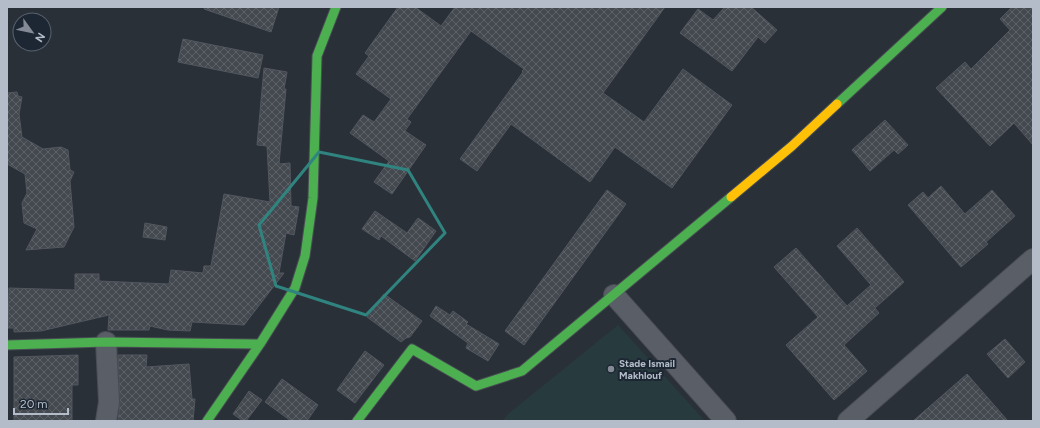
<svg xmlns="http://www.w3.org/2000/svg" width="1040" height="428" viewBox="0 0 1040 428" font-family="Figtree,sans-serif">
<defs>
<pattern id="building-cross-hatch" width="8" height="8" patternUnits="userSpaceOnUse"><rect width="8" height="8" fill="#444950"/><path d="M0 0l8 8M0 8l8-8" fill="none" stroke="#5d6168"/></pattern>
</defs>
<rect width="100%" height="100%" fill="#2a3038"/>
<path fill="#273a3e" d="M 618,325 L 705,421 L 502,421 L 508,414 Z"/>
<path fill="url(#building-cross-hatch)" stroke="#52575f" d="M 205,7 L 279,7 L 271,32 L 204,9 Z
M 398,7 L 415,7 L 441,26 L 455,7 L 665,7 L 603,93 L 644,122 L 683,69 L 732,105 L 672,188 L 615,147 L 590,182 L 511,124 L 477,171 L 460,159 L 523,72 L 522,71 L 524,69 L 471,31 L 407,119 L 411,122 L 405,131 L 426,145 L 392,194 L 374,182 L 389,161 L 350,133 L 363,115 L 374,122 L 391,99 L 356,74 L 369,56 L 365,53 Z
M 725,7 L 751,7 L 777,30 L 765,43 L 758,37 L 732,71 L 680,33 L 698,9 L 713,20 Z
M 1012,7 L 1033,7 L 1033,145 L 1014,123 L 990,146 L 936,88 L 965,62 L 971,69 L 1010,30 L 1000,19 Z
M 183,39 L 263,55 L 258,78 L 178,62 Z
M 264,68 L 287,72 L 284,89 L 286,89 L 279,164 L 290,163 L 291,206 L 299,207 L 294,235 L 286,233 L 279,273 L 284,273 L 244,325 L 192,322 L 190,331 L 168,330 L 150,326 L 149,330 L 108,330 L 109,315 L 41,331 L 14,332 L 14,328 L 8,328 L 9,288 L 75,290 L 75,274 L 99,274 L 99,281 L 169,284 L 171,270 L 203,273 L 204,266 L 211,266 L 224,194 L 270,202 L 267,146 L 257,145 Z
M 17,92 L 18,96 L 22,97 L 19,114 L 22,137 L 43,149 L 61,147 L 68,150 L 70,170 L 74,172 L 70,181 L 74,227 L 64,247 L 26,250 L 37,229 L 24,223 L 22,203 L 27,193 L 25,174 L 7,164 L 7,93 Z
M 885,120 L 908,145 L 898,154 L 894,150 L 870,171 L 852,150 Z
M 941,186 L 965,214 L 992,190 L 1015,216 L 986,242 L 988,244 L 961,267 L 908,205 L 923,192 L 928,198 Z
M 607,190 L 626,204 L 524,345 L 505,331 Z
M 375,211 L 407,233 L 418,218 L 436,231 L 415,261 L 381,236 L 379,240 L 362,229 Z
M 145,223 L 167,227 L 165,240 L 143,237 Z
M 857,228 L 904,282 L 875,308 L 879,313 L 844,345 L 867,371 L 834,400 L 786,345 L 818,317 L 774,267 L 796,248 L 847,306 L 871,285 L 837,246 Z
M 384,294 L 422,321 L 410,337 L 406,338 L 401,342 L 367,317 Z
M 436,306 L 450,315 L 453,311 L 468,322 L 466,324 L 499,344 L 488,361 L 466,348 L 468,343 L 430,316 Z
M 1005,339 L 1025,362 L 1008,378 L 987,354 Z
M 365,351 L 384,365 L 355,403 L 337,390 Z
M 78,355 L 78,385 L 72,385 L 72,421 L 14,421 L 14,357 Z
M 118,355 L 147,355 L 146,367 L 189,364 L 192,399 L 195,399 L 193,421 L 118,421 L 120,402 Z
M 967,374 L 1008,421 L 913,421 Z
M 282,379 L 318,405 L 307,421 L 291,421 L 265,402 Z
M 249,391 L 262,400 L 246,421 L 243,421 L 233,414 Z"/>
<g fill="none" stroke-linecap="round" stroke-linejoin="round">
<defs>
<path id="street" d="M 614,295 L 726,421
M 106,421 L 109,402 L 106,342
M 848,421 L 1033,259"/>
<path id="fast" d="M 837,104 L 942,7
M 7,345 L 106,342 L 260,344
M 207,421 L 260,344 L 295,288 L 305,256 L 313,198 L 317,56 L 336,7
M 357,421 L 412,349 L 476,386 L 522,371 L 731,197"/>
<path id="slow" d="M 731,197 L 792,146 L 837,104"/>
</defs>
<use href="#street" stroke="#484c53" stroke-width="22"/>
<use href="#fast" stroke="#484c53" stroke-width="11"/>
<use href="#slow" stroke="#484c53" stroke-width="11"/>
<use href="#street" stroke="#5a5e66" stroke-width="20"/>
<use href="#fast" stroke="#4caf50" stroke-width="9"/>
<use href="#slow" stroke="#ffc107" stroke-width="9"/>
</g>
<path fill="none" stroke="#308480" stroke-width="3" stroke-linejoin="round" d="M 319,152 L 408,170 L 445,233 L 366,315 L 276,286 L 259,225 Z"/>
<circle fill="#848b96" stroke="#1d2633" stroke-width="1.5" cx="611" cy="369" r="4"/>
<g text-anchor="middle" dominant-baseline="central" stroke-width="4" stroke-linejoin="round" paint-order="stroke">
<g font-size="10" font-weight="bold" fill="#b4bcc9" stroke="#1d2633" text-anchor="start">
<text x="619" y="363">Stade Ismail<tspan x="619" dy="12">Makhlouf</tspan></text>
</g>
</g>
<rect width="1040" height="428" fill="none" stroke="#b4bcc9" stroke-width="16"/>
<g transform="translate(32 32) rotate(123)"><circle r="19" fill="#1d2633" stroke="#59626f"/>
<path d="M0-3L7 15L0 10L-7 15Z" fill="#848b96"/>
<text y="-6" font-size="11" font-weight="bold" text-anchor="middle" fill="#b4bcc9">N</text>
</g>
<path d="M14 408v6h54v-6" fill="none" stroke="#b4bcc9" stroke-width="2"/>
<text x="20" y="408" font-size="12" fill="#b4bcc9" stroke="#1d2633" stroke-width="3" paint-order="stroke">20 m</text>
</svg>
